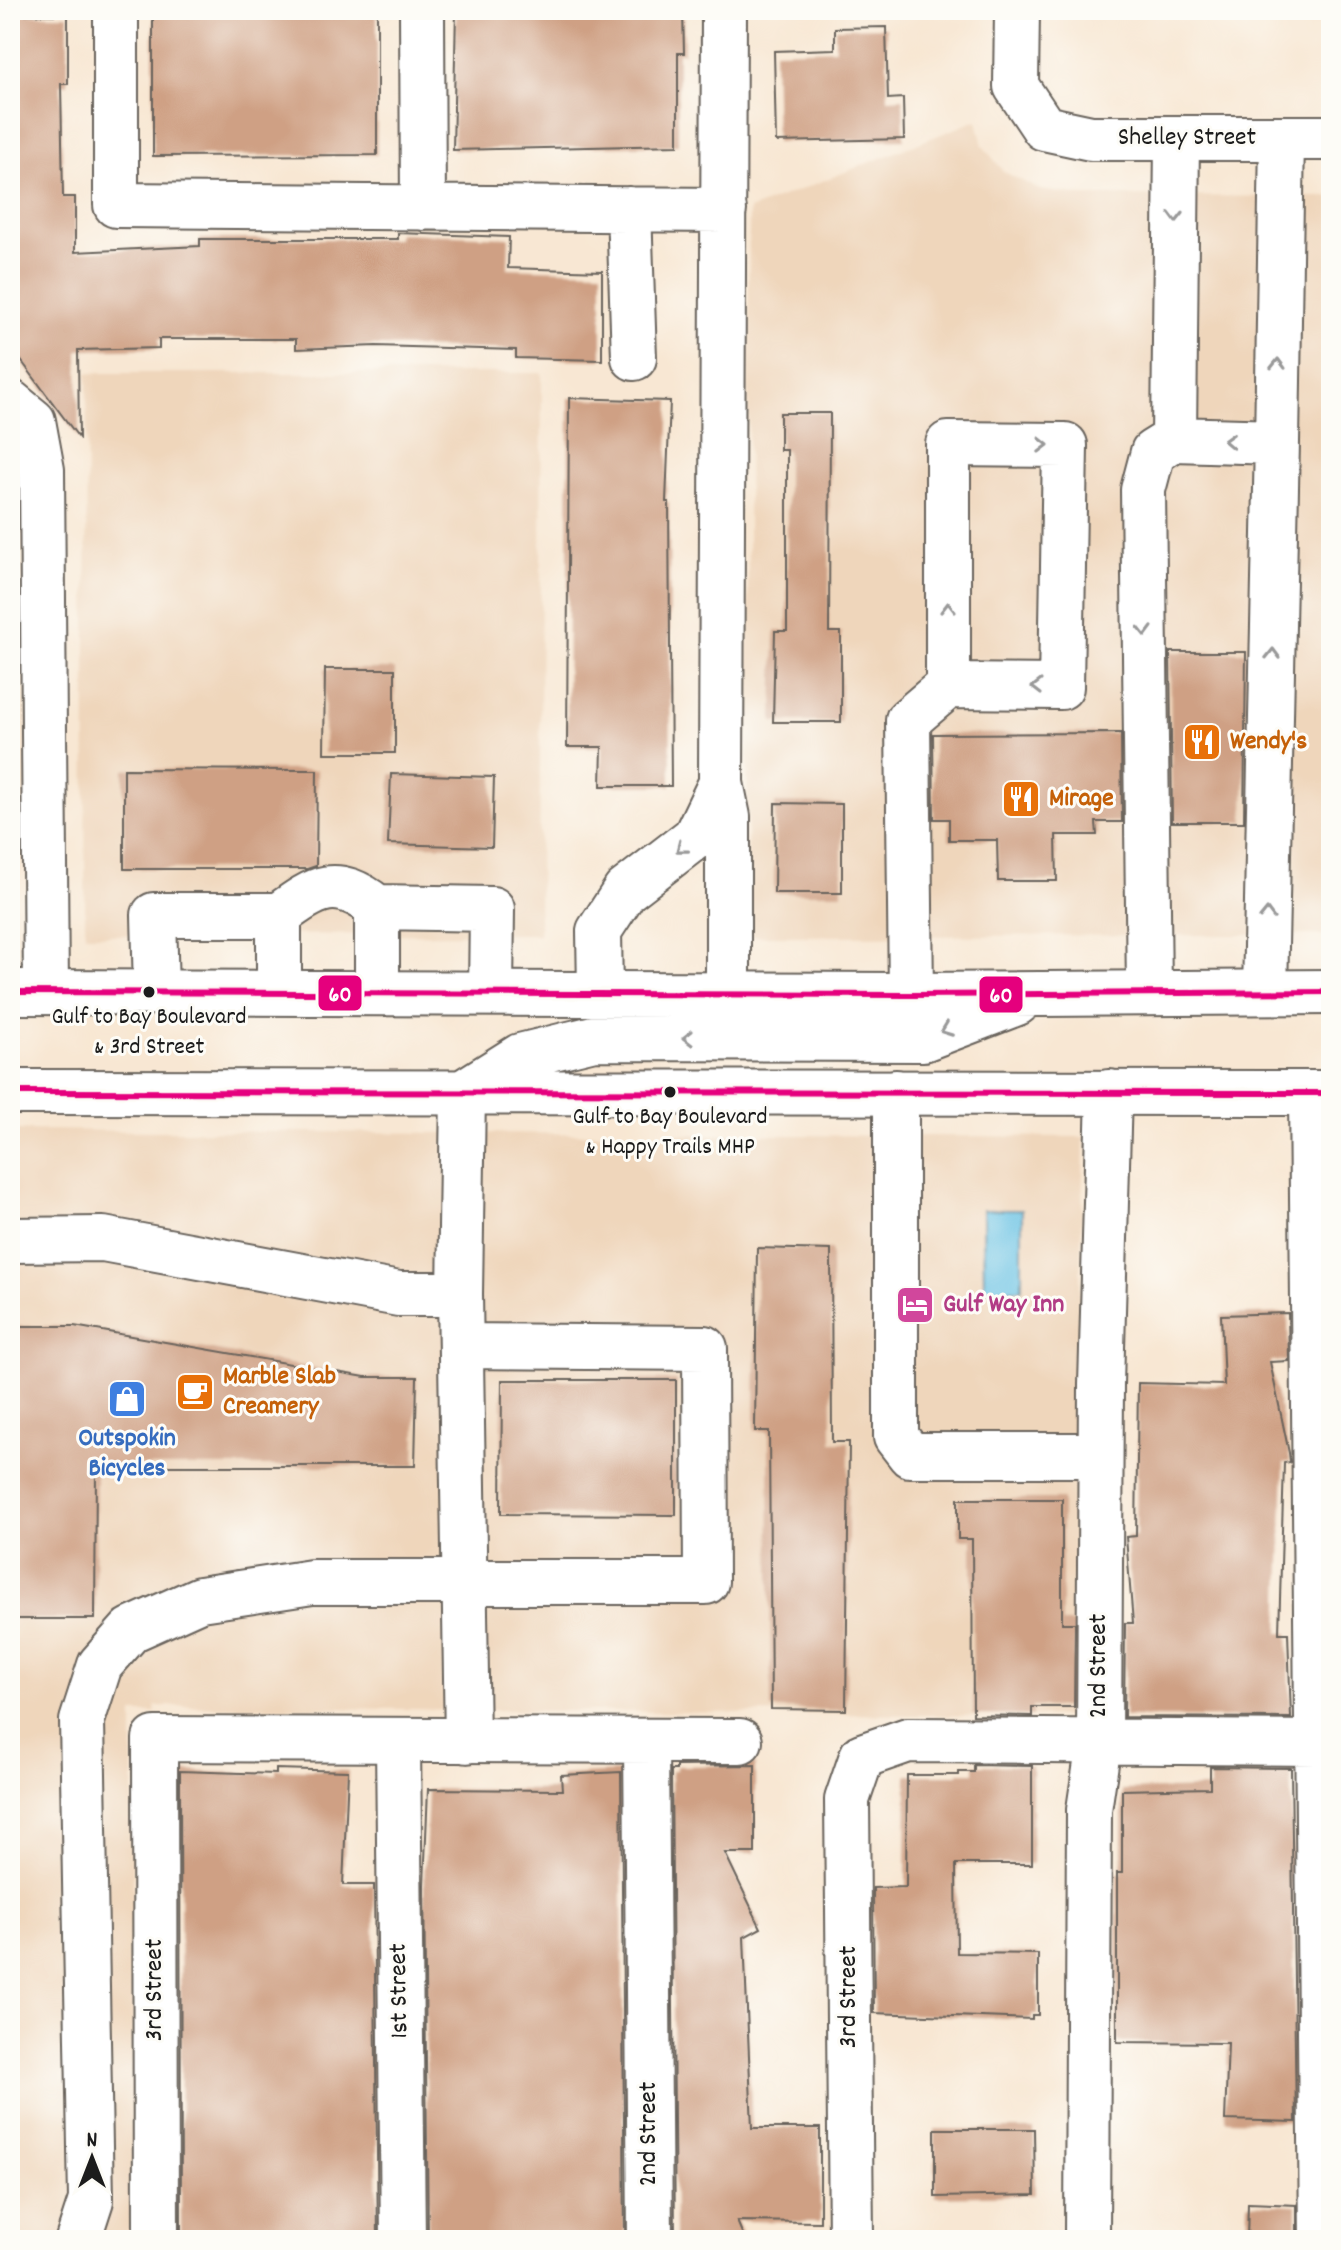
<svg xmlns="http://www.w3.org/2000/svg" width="1341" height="2250" viewBox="0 0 1341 2250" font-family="Dekko,sans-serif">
<rect width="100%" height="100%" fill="#fdfcf7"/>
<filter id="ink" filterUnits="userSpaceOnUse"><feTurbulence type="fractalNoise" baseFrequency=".0125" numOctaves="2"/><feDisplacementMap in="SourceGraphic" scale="16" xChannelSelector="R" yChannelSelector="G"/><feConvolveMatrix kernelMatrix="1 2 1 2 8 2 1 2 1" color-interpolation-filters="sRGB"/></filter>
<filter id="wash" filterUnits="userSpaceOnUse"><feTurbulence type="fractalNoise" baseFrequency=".006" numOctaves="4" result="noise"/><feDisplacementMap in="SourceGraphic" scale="32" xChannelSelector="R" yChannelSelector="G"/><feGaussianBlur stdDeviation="1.8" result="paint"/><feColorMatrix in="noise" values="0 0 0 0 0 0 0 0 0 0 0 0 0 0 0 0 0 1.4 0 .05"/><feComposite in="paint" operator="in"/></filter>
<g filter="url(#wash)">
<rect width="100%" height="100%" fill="#f8e7d3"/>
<path fill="#efd6bb" d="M 977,120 L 983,146 L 1004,172 L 1040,190 L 1081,196 L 1331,197 L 1331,935 L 747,936 L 749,210 Z
M 87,373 L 542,373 L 539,934 L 85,935 Z
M 10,1130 L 1084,1137 L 1077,1385 L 1075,1717 L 156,1706 L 155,1713 L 133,1713 L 133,2240 L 10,2240 Z"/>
<path fill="#66c1e4" stroke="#416e80" stroke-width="2" d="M 983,1210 L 1022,1210 L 1022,1289 L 984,1290 Z"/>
<g id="blocks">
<path fill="#cfa084" d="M 153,10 L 377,10 L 377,155 L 153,156 Z
M 456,10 L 683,10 L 684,53 L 678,53 L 678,145 L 453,150 Z
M 10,14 L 68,15 L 68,84 L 61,84 L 63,197 L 75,197 L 75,252 L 200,246 L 200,239 L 398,239 L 398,233 L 509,237 L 508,268 L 602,271 L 602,360 L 516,358 L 516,350 L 376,346 L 296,349 L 296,339 L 159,339 L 159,348 L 78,350 L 79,438 L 17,355 L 16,324 L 10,324 Z
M 886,27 L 888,99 L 903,98 L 904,139 L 776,142 L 774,51 L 835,49 L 835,28 Z
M 569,398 L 670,401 L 666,502 L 669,502 L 671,786 L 601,786 L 602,747 L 567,747 Z
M 780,413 L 830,413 L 829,632 L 841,632 L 841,722 L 773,722 L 775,631 L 787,631 L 787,450 L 780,450 Z
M 1170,652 L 1246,652 L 1244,822 L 1172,822 Z
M 325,669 L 395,669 L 395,753 L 324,753 Z
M 1121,733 L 1122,822 L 1096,822 L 1097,835 L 1056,835 L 1057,881 L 998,881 L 997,840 L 949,840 L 949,819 L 934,819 L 933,734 Z
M 124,769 L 317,770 L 316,866 L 307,869 L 124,869 Z
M 391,774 L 494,777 L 492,847 L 388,844 Z
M 775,803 L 842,804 L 842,893 L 774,893 Z
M 757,1248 L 831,1250 L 832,1442 L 849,1442 L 846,1710 L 771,1709 L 769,1431 L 755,1431 Z
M 1288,1313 L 1289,1361 L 1270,1362 L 1289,1453 L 1290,1462 L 1284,1463 L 1279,1633 L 1288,1633 L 1291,1718 L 1124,1717 L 1125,1623 L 1133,1623 L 1126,1537 L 1136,1536 L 1138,1383 L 1224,1385 L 1221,1315 Z
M 10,1326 L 74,1326 L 365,1377 L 417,1377 L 415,1466 L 96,1466 L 95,1619 L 10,1619 Z
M 502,1380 L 676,1380 L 676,1515 L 501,1514 Z
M 958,1499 L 1062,1499 L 1062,1623 L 1075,1623 L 1074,1707 L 1032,1707 L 1032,1716 L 973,1715 L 972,1539 L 958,1539 Z
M 755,1765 L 755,1853 L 725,1853 L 761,1928 L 744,1937 L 752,2128 L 820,2128 L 820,2222 L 737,2221 L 745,2240 L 675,2240 L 671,1770 L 676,1770 L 676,1766 Z
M 974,1765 L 1032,1766 L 1032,1864 L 956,1864 L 957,1953 L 1038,1954 L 1038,2015 L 1032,2015 L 1032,2019 L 874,2013 L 873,1888 L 906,1887 L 907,1775 L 959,1775 L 959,1772 L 974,1772 Z
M 1210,1767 L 1291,1768 L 1296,2122 L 1225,2120 L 1228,2043 L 1117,2042 L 1117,1873 L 1122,1873 L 1122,1790 L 1210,1788 Z
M 276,1769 L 348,1771 L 343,1885 L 374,1885 L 378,2240 L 181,2240 L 180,1771 L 276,1774 Z
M 621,1772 L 625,2240 L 428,2240 L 424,1885 L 428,1789 L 562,1790 L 561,1775 Z
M 935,2129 L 1034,2129 L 1035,2195 L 935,2197 Z
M 1248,2203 L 1297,2205 L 1297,2240 L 1247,2240 Z"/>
</g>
</g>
<g filter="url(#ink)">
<use href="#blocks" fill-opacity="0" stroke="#69635c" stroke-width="2"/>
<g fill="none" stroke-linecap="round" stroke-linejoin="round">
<defs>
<path id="minor" d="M 116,10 L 116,205 L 724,210
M 422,10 L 423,208
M 724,10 L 721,783 L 728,817 L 728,994
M 1017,10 L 1016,86 L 1044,128 L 1091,138 L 1331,138
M 629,209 L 634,358
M 10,402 L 33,421 L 42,470 L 46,992
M 1174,439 L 1177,139
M 1277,442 L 1282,138
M 279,915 C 317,887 336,875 377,907
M 1149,991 L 1143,490 L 1153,452 L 1174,439 L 1277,442 L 1265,992
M 156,992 L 154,915 L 279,915 L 279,992
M 377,992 L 377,907 L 492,909 L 491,992
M 600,992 L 599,931 L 625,891 L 695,837 L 721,783
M 911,995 L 908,720 L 948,686 L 1061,687 L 1065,445 L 948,444 L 948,686
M 463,1092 L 460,1294 L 467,1741
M 896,1092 L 896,1437 L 910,1455 L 1100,1455
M 1311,1093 L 1322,2240
M 10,1240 L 103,1239 L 399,1294 L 460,1294
M 646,1741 L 650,2240
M 398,1742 L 403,2240
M 78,2240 L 91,2200 L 82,1721 L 100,1665 L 131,1630 L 200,1599 L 312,1582 L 706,1582 L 705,1348 L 461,1346
M 156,2240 L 155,1739 L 740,1741
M 851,2240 L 847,1800 L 862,1756 L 908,1740 L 1317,1743
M 1087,2240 L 1089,1810 L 1099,1743 L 1101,1385 L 1109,1092"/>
<path id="major" d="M 10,992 L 911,995 L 1331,992
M 10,1092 L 1331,1093
M 463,1092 L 520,1056 L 594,1038 L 923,1039 L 1017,1003"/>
</defs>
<use href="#minor" stroke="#69635c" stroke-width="48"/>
<use href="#major" stroke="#69635c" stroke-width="48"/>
<use href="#minor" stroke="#fff" stroke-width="44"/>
<use href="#major" stroke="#fff" stroke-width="44"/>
<defs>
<path id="bus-1" d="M 10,992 L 911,995 L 1331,992
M 10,1092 L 1331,1093"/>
</defs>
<use href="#bus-1" stroke="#fdfcf7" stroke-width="12"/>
<use href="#bus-1" stroke="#e5007d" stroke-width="6"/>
</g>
<defs><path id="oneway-chevron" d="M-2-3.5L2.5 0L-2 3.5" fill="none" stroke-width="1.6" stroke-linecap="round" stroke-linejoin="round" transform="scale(2)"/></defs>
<g stroke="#999">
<use href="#oneway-chevron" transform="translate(1176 217) rotate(91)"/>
<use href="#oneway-chevron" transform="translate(1278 364) rotate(-89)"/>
<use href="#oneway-chevron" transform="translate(1229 441) rotate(-178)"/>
<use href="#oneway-chevron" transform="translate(1043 445) rotate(1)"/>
<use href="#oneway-chevron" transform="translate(948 608) rotate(-90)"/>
<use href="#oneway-chevron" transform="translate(1145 631) rotate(89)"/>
<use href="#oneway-chevron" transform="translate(1273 654) rotate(-89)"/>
<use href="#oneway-chevron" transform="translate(1037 687) rotate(-180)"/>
<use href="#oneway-chevron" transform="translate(681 848) rotate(142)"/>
<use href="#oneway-chevron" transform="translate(1267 914) rotate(-89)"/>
<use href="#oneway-chevron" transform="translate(946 1030) rotate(159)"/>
<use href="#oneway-chevron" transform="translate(688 1038) rotate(-180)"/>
</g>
</g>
<defs>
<symbol id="restaurant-square" viewBox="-11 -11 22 22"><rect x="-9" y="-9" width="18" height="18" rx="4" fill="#e8710a" stroke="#fdfcf7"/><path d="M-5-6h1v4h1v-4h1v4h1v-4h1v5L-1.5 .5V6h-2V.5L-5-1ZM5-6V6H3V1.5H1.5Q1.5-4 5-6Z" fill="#fff"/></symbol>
<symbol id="hotel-square" viewBox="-11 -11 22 22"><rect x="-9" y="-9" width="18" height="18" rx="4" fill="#d1479c" stroke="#fdfcf7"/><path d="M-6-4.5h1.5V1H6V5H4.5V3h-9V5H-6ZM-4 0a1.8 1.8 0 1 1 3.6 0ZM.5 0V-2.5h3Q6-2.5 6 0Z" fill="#fff"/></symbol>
<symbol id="cafe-square" viewBox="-11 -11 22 22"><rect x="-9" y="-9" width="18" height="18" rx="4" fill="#e8710a" stroke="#fdfcf7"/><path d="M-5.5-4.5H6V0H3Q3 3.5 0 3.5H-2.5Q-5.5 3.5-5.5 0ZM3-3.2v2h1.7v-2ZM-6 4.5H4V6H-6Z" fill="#fff"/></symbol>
<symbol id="shop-square" viewBox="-11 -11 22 22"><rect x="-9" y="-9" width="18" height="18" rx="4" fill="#3f7fe0" stroke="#fdfcf7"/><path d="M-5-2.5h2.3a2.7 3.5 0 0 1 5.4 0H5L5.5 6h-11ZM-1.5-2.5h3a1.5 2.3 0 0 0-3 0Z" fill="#fff"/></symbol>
</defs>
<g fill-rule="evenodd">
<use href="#restaurant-square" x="1180" y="720" width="44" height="44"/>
<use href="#restaurant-square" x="999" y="777" width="44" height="44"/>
<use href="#hotel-square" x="893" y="1283" width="44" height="44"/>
<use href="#cafe-square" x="173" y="1370" width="44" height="44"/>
<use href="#shop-square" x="105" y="1377" width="44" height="44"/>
</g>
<g fill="#1c1c1c" stroke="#fdfcf7" stroke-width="3">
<circle cx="149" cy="992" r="7"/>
<circle cx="670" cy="1092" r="7"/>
</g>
<g text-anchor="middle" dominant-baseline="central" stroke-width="6" stroke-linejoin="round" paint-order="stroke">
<g font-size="24" fill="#1c1c1c" stroke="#fdfcf7">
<text x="149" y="1018">Gulf to Bay Boulevard<tspan x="149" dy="30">&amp; 3rd Street</tspan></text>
<text x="670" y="1118">Gulf to Bay Boulevard<tspan x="670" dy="30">&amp; Happy Trails MHP</tspan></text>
</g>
<g font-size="26" fill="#1c1c1c" stroke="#fdfcf7">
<text x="1187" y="138">Shelley Street</text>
<text transform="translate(1099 1666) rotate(-90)">2nd Street</text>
<text transform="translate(155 1990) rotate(-90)">3rd Street</text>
<text transform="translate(400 1991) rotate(-91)">1st Street</text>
<text transform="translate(849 1997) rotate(-90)">3rd Street</text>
<text transform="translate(649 2134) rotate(-90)">2nd Street</text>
</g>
<g font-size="26" font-weight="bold" fill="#c56008" stroke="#fdfcf7" text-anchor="start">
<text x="1230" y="742">Wendy's</text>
<text x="1049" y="799">Mirage</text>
<text x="223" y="1377">Marble Slab<tspan x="223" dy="30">Creamery</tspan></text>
</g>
<g font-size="26" font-weight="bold" fill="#b23c85" stroke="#fdfcf7" text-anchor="start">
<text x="943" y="1305">Gulf Way Inn</text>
</g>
<g font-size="26" font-weight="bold" fill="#366cbe" stroke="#fdfcf7">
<text x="127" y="1439">Outspokin<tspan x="127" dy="30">Bicycles</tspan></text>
</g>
</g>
<g stroke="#fdfcf7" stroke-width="3">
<rect x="317" y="974" width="46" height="38" rx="8" fill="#e5007d"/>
<rect x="978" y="975" width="46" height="39" rx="8" fill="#e5007d"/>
</g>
<g font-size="22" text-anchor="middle" font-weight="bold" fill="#fff">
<text x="340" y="1001">60</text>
<text x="1001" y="1002">60</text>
</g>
<rect width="1341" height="2250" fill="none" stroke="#fdfcf7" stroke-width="40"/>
<g transform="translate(92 2158)" stroke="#fdfcf7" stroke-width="6" paint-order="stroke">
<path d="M0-6L14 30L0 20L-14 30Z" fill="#1c1c1c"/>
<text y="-12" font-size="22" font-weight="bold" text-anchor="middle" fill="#1c1c1c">N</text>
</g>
</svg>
